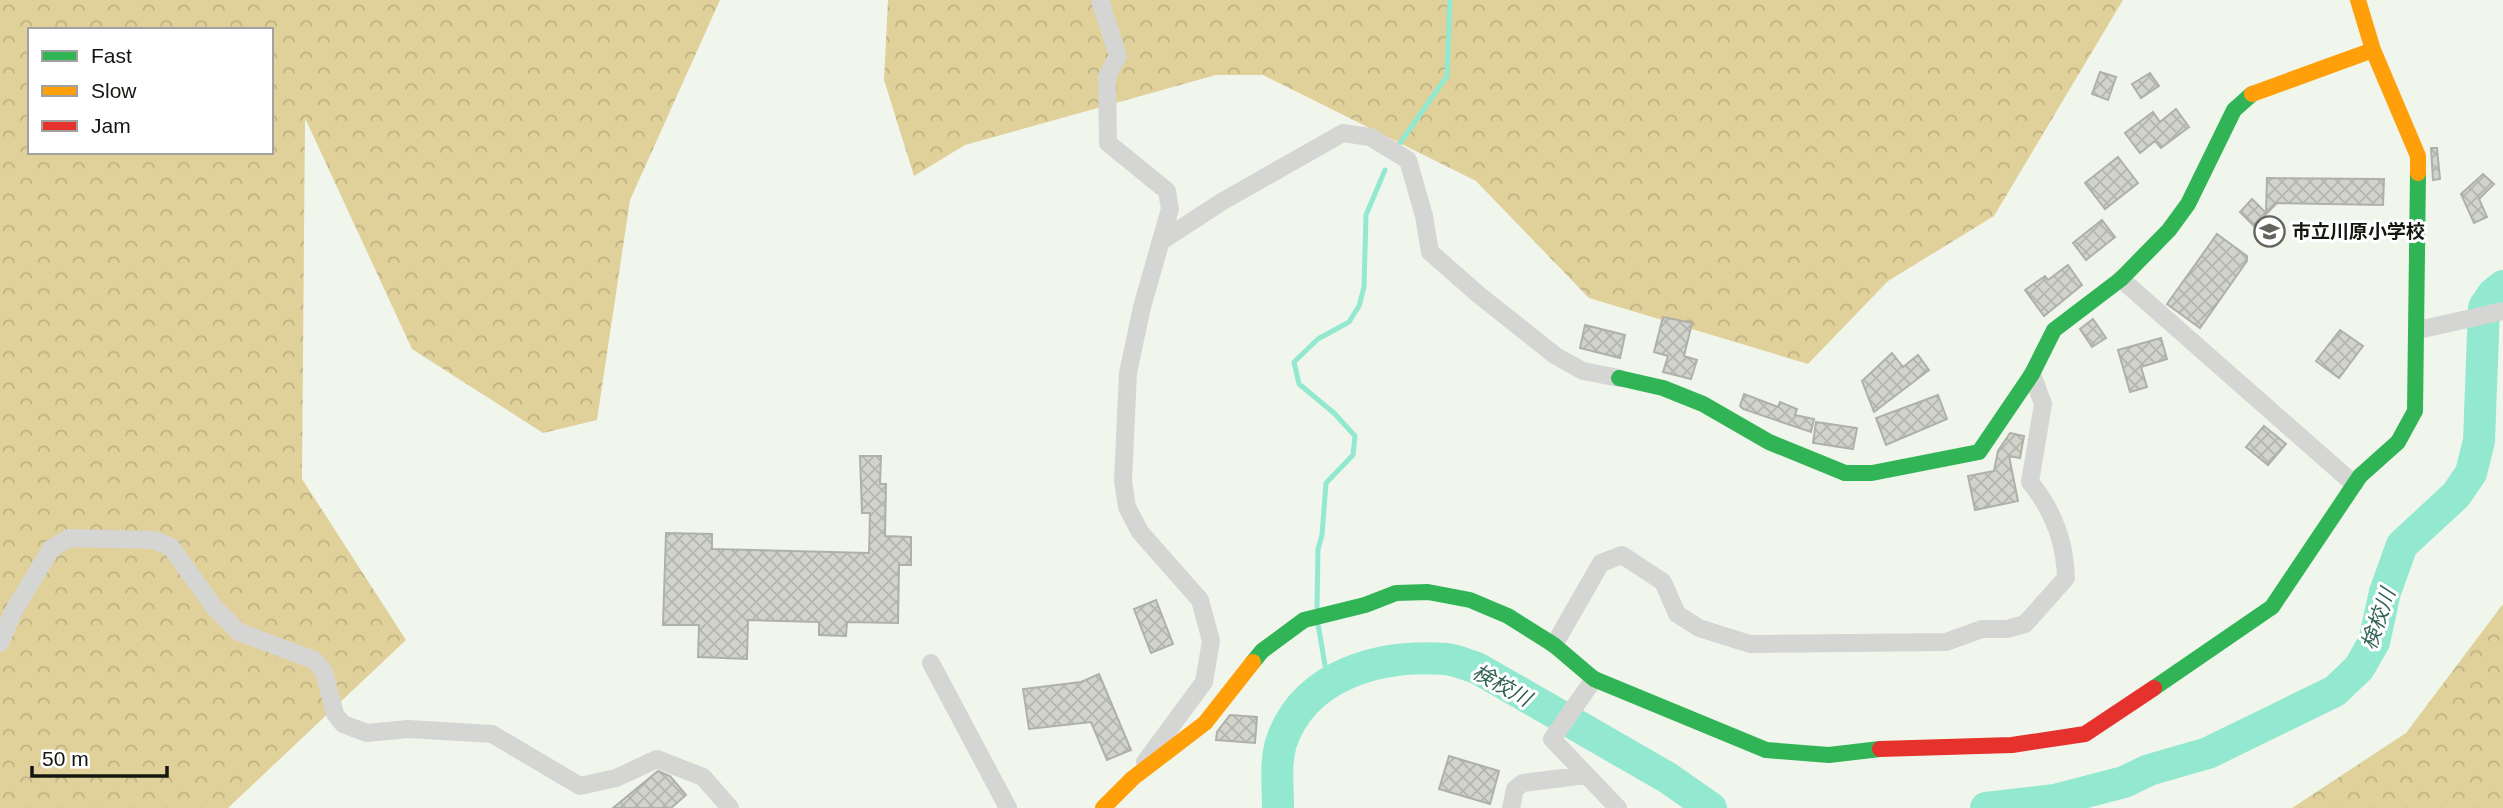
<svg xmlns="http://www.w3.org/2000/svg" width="2503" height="808" viewBox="0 0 2503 808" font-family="Helvetica,'Noto Sans JP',sans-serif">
<defs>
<pattern id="forest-crowns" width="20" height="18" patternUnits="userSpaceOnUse" patternTransform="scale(1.75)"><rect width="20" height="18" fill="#e0d09a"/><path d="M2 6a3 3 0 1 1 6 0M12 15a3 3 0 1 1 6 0" fill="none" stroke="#bfb284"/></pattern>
<pattern id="building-cross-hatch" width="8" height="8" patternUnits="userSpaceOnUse" patternTransform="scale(1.75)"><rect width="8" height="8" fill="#d2d4cc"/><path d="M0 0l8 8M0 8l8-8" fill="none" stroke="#b3b5ae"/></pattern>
</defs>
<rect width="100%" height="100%" fill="#f1f6ec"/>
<path fill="url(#forest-crowns)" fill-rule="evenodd" d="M 0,0 L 720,0 L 630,200 L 597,420 L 543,433 L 412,349 L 305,118 L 302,479 L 406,640 L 228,808 L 0,808 ZM 30,30 L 271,30 L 271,152 L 30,152 Z
M 888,0 L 2123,0 L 1994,216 L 1888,281 L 1808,364 L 1589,298 L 1476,181 L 1263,75 L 1216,75 L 965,145 L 914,176 L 884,80 Z
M 2503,604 L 2503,808 L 2292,808 L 2406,733 Z"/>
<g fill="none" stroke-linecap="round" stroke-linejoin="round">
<path stroke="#93e8d0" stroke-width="5" d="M 1400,143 L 1447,76 L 1450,0
M 1317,607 L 1318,549 L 1322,535 L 1326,483 L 1353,455 L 1355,436 L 1334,413 L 1299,384 L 1294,362 L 1318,339 L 1349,322 L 1359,306 L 1364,287 L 1366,215 L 1385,170
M 1318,624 L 1326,671 L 1331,681
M 1703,805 L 1704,808"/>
<path stroke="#93e8d0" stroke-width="32" d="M 1278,808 C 1278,787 1275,764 1281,743 C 1304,674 1380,654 1446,659 C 1456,660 1467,665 1477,668 L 1668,778 L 1711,808
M 1986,808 L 2055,800 L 2124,782 L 2149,770 L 2208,753 L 2335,691 L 2359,668 L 2374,642 L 2385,592 L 2402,545 L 2456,495 L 2471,473 L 2479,441 L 2484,307 L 2493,294 L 2503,286"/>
</g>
<path fill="url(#building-cross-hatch)" stroke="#afb1a9" stroke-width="2" d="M 2100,72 L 2116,77 L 2108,100 L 2092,94 Z
M 2150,73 L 2159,86 L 2141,98 L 2132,84 Z
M 2176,109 L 2189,127 L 2161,148 L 2155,141 L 2140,153 L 2125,133 L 2153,112 L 2160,122 Z
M 2431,148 L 2437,148 L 2440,179 L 2433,180 Z
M 2118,157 L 2138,183 L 2105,209 L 2085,183 Z
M 2483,174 L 2494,184 L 2479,199 L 2487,217 L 2474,223 L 2461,194 Z
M 2267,178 L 2384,179 L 2383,205 L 2277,203 L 2254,226 L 2240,212 L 2252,199 L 2266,213 Z
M 2102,220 L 2115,237 L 2086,260 L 2073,243 Z
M 2217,234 L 2247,256 L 2247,261 L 2200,328 L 2167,304 Z
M 2068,265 L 2082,285 L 2044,316 L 2025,290 L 2045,276 L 2048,280 Z
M 1663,317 L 1692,323 L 1684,356 L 1697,360 L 1691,379 L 1663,372 L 1668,356 L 1654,352 Z
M 2093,319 L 2106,338 L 2092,347 L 2080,329 Z
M 1585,325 L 1625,335 L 1620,358 L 1580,348 Z
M 2340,330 L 2363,346 L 2339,378 L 2316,361 Z
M 2161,338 L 2167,359 L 2141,367 L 2147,387 L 2130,392 L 2118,350 Z
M 1892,353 L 1903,367 L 1918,355 L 1929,370 L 1874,412 L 1862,381 Z
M 1744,394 L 1778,407 L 1780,402 L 1797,409 L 1795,415 L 1814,419 L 1811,432 L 1743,409 L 1740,406 Z
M 1938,395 L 1947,419 L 1886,445 L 1876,418 Z
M 1816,422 L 1857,428 L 1853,449 L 1813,443 Z
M 2264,426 L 2286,444 L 2268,465 L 2246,447 Z
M 2010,433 L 2024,436 L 2020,458 L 2009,456 L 2018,501 L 1975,510 L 1968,476 L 1994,471 L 1998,451 Z
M 860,456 L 881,456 L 880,484 L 886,484 L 885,536 L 911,537 L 911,565 L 899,565 L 898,623 L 847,622 L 846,636 L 819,635 L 819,622 L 748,620 L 747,659 L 698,657 L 699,625 L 663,625 L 666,533 L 712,534 L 712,549 L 869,553 L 870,513 L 862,513 Z
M 1156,600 L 1173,644 L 1151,653 L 1134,609 Z
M 1099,674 L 1131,750 L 1107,760 L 1091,722 L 1029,729 L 1023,689 L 1081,682 Z
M 1230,715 L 1257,717 L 1255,743 L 1216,740 L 1217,732 Z
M 1449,756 L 1499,771 L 1490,804 L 1439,789 Z
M 658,771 L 670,776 L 686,795 L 671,808 L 613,808 Z"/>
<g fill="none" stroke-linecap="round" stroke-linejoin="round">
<path stroke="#d5d6d4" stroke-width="18" d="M 1100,0 L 1118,56 L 1107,76 L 1108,143 L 1167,191 L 1170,209 L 1142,307 L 1128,373 L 1123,481 L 1127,507 L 1140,532 L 1200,600 L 1211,641 L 1204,682 L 1145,762
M 1160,242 L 1223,201 L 1343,133 L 1370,137 L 1408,160 L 1424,216 L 1430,252 L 1479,295 L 1556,356 L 1583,371 L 1619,378
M 2121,279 L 2354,484
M 2418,330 L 2503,311
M 0,643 L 13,612 L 51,549 L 69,538 L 153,540 L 171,547 L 214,607 L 239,632 L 314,660 L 324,672 L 335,714 L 343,724 L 367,733 L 408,729 L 492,734 L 580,786 L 616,778 L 657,759 L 703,777 L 730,808
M 1554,645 L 1601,563 L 1622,555 L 1663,582 L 1677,614 L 1699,628 L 1750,644 L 1946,642 L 1982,629 L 2007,629 L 2025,624 L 2066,578 C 2065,542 2053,510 2030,482 L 2043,404 L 2032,374
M 931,663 L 1008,808
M 1594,679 L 1552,739 L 1618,808
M 1511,808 L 1515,789 L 1523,783 L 1586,775"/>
<path stroke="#30b455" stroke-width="16" d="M 1619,378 L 1663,388 L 1703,404 L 1769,442 L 1845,473 L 1872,473 L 1979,452 L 2032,374 L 2054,330 L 2121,279 L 2169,230 L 2188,204 L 2234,110 L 2252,94
M 1253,662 L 1262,651 L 1304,620 L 1365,605 L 1396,593 L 1428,592 L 1470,600 L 1508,616 L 1554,645 L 1594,679 L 1766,750 L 1829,755 L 1880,749
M 2154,688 L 2272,607 L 2360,476 L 2398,442 L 2415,411 L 2418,173"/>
<path stroke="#ff9f0a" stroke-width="16" d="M 2358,0 L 2373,50 L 2418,156 L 2418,173
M 2252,94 L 2373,50
M 1103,808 L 1133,778 L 1205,723 L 1253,662"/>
<path stroke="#e5322d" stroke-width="16" d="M 1880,749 L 2012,745 L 2085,734 L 2154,688"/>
</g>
<defs>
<symbol id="school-ring" viewBox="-11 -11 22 22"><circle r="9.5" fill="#fff" stroke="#61655e" stroke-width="1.5"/><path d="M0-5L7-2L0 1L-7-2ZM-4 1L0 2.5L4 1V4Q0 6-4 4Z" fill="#61655e"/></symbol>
</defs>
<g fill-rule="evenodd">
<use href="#school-ring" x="2252" y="214" width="35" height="35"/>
</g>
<g text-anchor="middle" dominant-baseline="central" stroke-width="6" stroke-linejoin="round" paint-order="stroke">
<g font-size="19" font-weight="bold" fill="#141711" stroke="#fff" text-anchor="start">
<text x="2292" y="231">市立川原小学校</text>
</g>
<g font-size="21" font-style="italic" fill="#2f6154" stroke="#fff">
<text transform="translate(2378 619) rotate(-71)">検校川</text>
<text transform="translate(1502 685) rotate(29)">検校川</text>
</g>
</g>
<rect x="28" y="28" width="245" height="126" fill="#ffffff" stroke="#a1a2a0" stroke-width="2"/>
<rect x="42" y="51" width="35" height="10" fill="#30b455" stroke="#a1a2a0" stroke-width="2"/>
<text x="91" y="63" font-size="21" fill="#141711">Fast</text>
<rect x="42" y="86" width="35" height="10" fill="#ff9f0a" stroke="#a1a2a0" stroke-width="2"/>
<text x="91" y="98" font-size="21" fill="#141711">Slow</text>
<rect x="42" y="121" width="35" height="10" fill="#e5322d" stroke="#a1a2a0" stroke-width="2"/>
<text x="91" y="133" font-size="21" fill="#141711">Jam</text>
<path d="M32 766v10h135v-10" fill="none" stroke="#141711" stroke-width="3.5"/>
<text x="42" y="766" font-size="21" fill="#141711" stroke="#ffffff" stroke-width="5" paint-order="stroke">50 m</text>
</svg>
